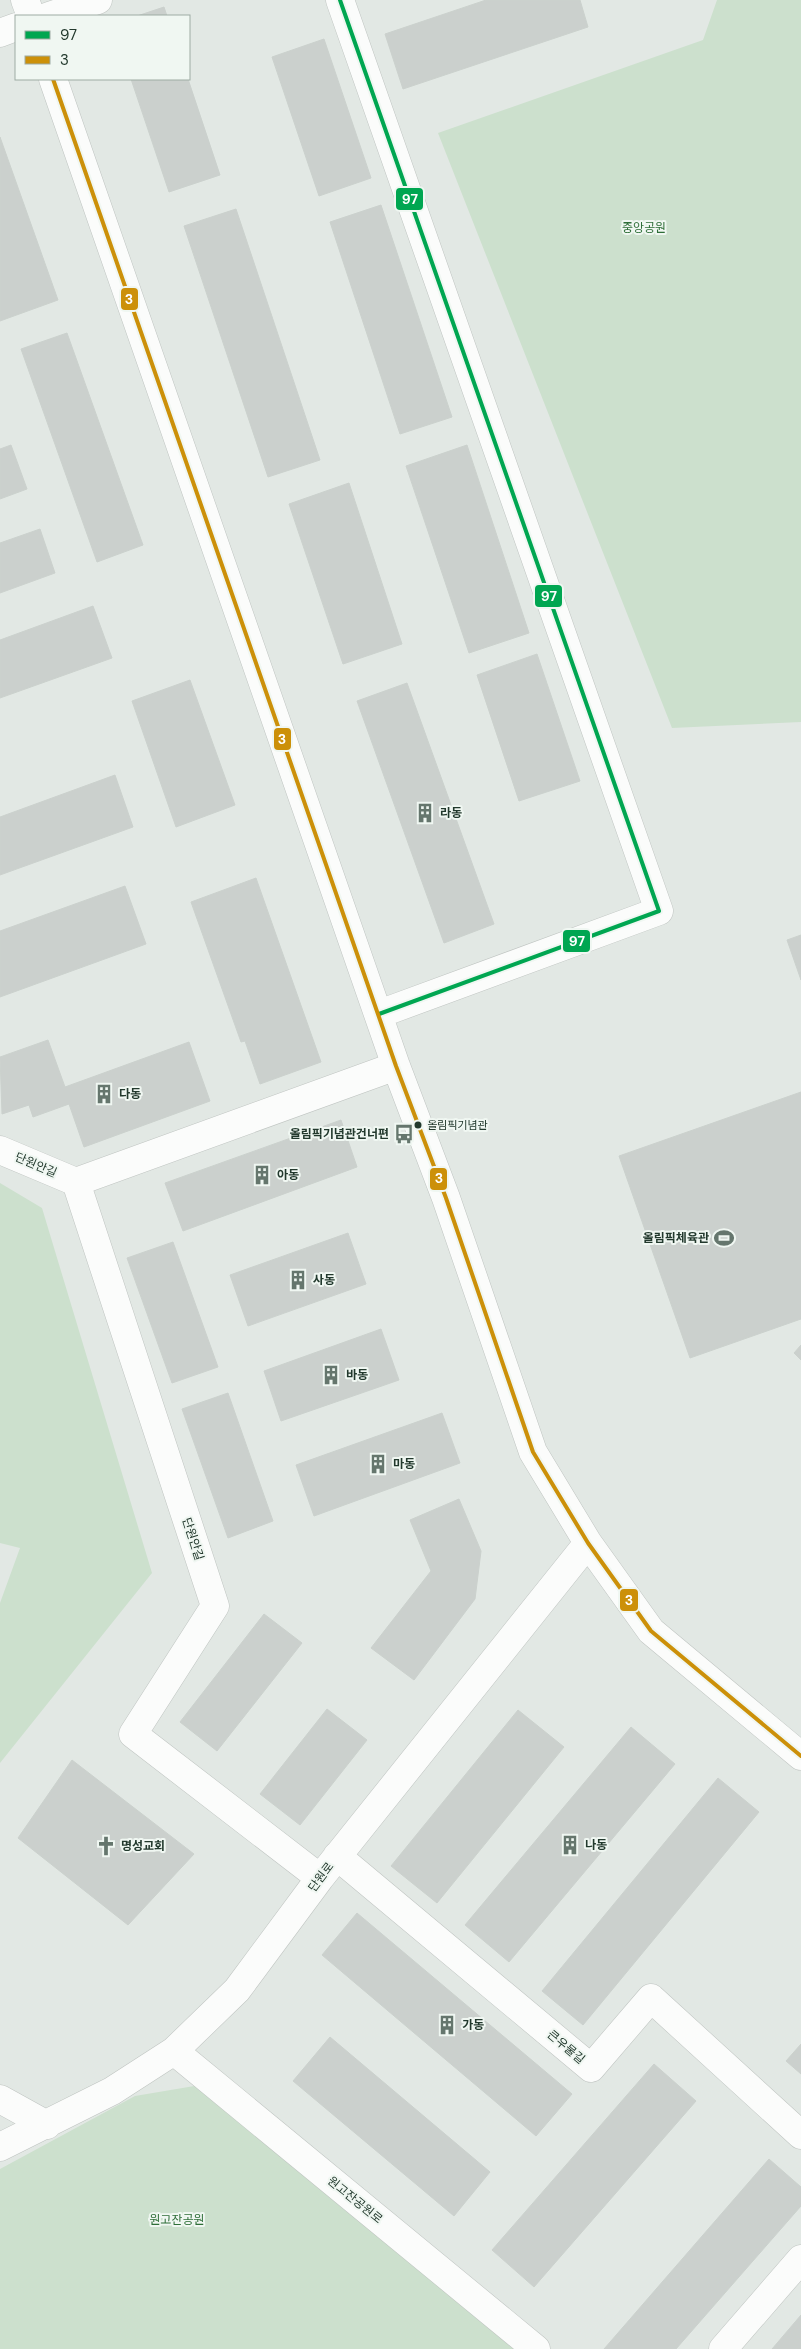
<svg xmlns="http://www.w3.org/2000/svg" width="801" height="2349" viewBox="0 0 801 2349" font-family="'DM Sans','Noto Sans KR',sans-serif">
<rect width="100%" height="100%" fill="#e2e8e4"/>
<path fill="#cce0cd" d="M 717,0 L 801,0 L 801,722 L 672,728 L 438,133 L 703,40 Z
M 0,1183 L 42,1208 L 152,1573 L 0,1763 L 0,1603 L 20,1548 L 0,1543 Z
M 218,2082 L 528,2349 L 0,2349 L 0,2169 L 135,2096 Z"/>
<path fill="#cbd0cd" stroke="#cbd1cd" d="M 486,0 L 580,0 L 588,27 L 403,89 L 385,34 Z
M 164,7 L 167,16 L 137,16 Z
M 324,39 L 371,178 L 319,196 L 272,57 Z
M 131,79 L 188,79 L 220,175 L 169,192 Z
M 0,137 L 58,300 L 0,321 Z
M 381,205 L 452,417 L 400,434 L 330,222 Z
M 236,209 L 320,460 L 268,477 L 184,226 Z
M 67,333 L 143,545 L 97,562 L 21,349 Z
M 11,445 L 27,489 L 0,499 L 0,449 Z
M 467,445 L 529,633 L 469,653 L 406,466 Z
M 349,483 L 402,644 L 343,664 L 289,504 Z
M 40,529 L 55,573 L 0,593 L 0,543 Z
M 93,606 L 112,658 L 0,698 L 0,640 Z
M 537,654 L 580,781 L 519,801 L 477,675 Z
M 190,680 L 235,805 L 176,827 L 132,701 Z
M 407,683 L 494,924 L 444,943 L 357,701 Z
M 115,775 L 133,827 L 0,875 L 0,817 Z
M 256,878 L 321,1062 L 260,1084 L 245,1041 L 241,1042 L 191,902 Z
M 125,886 L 146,944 L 0,997 L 0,931 Z
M 801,935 L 801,980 L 787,940 Z
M 48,1040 L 65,1087 L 189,1042 L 210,1101 L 84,1147 L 69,1104 L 33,1117 L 29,1105 L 2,1114 L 0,1057 Z
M 801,1092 L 801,1319 L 690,1358 L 619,1156 Z
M 341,1120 L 357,1167 L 183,1231 L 165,1183 Z
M 348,1233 L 366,1284 L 248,1326 L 230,1275 Z
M 173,1242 L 218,1367 L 172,1383 L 127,1258 Z
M 381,1329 L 399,1380 L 281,1421 L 264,1371 Z
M 801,1345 L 801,1360 L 794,1353 Z
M 228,1393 L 273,1521 L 228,1538 L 182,1409 Z
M 442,1413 L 460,1463 L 314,1516 L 296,1465 Z
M 459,1499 L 481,1551 L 475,1599 L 414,1680 L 371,1648 L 431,1571 L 410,1520 Z
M 264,1614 L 302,1643 L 217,1751 L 180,1722 Z
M 327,1709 L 367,1740 L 300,1825 L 260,1794 Z
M 518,1710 L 564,1747 L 437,1903 L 391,1866 Z
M 631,1727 L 675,1764 L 509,1962 L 465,1925 Z
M 72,1760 L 194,1854 L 128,1925 L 18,1838 Z
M 718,1778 L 759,1812 L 583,2025 L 542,1991 Z
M 357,1913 L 572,2094 L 536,2136 L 322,1955 Z
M 330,2037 L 490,2172 L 454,2216 L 293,2081 Z
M 801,2044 L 801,2074 L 786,2061 Z
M 654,2064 L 696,2101 L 534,2287 L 492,2250 Z
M 769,2159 L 801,2187 L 801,2206 L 676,2349 L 604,2349 Z
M 801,2315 L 801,2349 L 772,2349 Z"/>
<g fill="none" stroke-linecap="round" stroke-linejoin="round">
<defs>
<path id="minor" d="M 25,0 L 31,16
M 340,0 L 659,911 L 379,1014
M 49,16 L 98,0
M 0,33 L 16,27
M 53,79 L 396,1066 L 446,1198 L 533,1452 L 588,1543 L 651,1631 L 801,1756
M 0,1150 L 76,1182 L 215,1606 L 133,1734 L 320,1878
M 76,1182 L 396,1066
M 337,1856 L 591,2068 L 651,1998 L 801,2135
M 174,2051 L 536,2349
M 0,2099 L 47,2125
M 0,2147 L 112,2091 L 174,2051 L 237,1990 L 320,1878 L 588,1543
M 723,2349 L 801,2259"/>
</defs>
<use href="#minor" stroke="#bfc4c1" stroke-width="29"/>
<use href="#minor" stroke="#fbfcfb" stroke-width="28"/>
<defs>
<path id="bus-1" d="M 340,0 L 659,911 L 379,1014"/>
<path id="bus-2" d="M 53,79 L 396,1066 L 446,1198 L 533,1452 L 588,1543 L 651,1631 L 801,1756"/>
</defs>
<use href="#bus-1" stroke="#f0f7f2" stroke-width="8"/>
<use href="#bus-2" stroke="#f0f7f2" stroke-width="8"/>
<use href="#bus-1" stroke="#00a651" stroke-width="4"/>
<use href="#bus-2" stroke="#cc9009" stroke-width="4"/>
</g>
<defs>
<symbol id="building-bare" viewBox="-9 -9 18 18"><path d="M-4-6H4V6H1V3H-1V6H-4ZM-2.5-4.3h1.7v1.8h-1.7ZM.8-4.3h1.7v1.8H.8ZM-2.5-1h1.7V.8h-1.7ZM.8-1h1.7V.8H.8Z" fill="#65766d" stroke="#f0f7f2" stroke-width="2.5" paint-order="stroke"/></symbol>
<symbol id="bus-bare" viewBox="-9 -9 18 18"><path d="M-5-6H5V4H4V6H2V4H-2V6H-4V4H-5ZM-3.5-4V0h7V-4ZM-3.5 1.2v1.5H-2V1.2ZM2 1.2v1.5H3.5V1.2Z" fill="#65766d" stroke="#f0f7f2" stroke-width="2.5" paint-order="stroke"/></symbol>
<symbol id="stadium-bare" viewBox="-9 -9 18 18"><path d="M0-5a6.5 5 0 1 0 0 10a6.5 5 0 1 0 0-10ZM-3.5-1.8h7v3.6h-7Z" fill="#65766d" stroke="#f0f7f2" stroke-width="2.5" paint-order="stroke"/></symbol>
<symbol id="church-bare" viewBox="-9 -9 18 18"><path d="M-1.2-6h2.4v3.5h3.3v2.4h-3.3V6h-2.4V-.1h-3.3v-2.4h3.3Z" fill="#65766d" stroke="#f0f7f2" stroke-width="2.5" paint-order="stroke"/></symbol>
</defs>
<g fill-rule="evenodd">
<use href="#building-bare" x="411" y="799" width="28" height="28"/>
<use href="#building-bare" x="90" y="1080" width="28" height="28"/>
<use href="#bus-bare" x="390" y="1120" width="28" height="28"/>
<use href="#building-bare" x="248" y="1161" width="28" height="28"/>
<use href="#stadium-bare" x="710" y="1224" width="28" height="28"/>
<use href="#building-bare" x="284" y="1266" width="28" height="28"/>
<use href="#building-bare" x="317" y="1361" width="28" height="28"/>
<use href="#building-bare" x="364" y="1450" width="28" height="28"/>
<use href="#building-bare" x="556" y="1831" width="28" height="28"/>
<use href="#church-bare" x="92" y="1832" width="28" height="28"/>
<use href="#building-bare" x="433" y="2011" width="28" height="28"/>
</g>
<circle fill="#22392d" stroke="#f0f7f2" stroke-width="2" cx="418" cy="1125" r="4.5"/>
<g text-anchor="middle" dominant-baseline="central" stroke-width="4" stroke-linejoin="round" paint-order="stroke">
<g font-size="11" fill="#22392d" stroke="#f0f7f2" text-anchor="start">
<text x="427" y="1125">올림픽기념관</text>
</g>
<g font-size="12" fill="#2e6e38" stroke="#f0f7f2">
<text x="644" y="228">중앙공원</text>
<text x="177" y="2220">원고잔공원</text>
</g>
<g font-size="12" font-weight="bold" fill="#22392d" stroke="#f0f7f2" text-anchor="start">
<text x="440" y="813">라동</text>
<text x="119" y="1094">다동</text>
<text x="389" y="1134" text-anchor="end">올림픽기념관건너편</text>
<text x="277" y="1175">아동</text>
<text x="709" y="1238" text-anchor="end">올림픽체육관</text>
<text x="313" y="1280">사동</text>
<text x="346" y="1375">바동</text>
<text x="393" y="1464">마동</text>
<text x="585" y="1845">나동</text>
<text x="121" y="1846">명성교회</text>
<text x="462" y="2025">가동</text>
</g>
<g font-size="12" fill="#22392d" stroke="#f0f7f2">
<text transform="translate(36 1165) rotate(23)">단원안길</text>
<text transform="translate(193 1539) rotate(72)">단원안길</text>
<text transform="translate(321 1877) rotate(-53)">단원로</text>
<text transform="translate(566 2047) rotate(40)">큰우물길</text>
<text transform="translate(355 2200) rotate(39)">원고잔공원로</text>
</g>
</g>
<g stroke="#f0f7f2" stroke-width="2">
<rect x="395" y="187" width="29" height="24" rx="5" fill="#00a651"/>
<rect x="120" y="287" width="19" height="24" rx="5" fill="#cc9009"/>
<rect x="534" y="584" width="29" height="24" rx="5" fill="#00a651"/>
<rect x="273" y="727" width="19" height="24" rx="5" fill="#cc9009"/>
<rect x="562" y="929" width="29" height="24" rx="5" fill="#00a651"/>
<rect x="429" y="1167" width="19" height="24" rx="5" fill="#cc9009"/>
<rect x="619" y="1588" width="20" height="24" rx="5" fill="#cc9009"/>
</g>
<g font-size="14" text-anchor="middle" font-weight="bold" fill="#fff">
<text x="410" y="204">97</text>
<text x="129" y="304">3</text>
<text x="549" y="601">97</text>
<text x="282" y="744">3</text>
<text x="577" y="946">97</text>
<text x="439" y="1183">3</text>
<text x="629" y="1605">3</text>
</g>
<rect x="15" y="15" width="175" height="65" fill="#f0f7f2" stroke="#9eaba3"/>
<rect x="25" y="31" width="25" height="8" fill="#00a651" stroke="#9eaba3"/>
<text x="60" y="40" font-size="15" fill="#22392d">97</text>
<rect x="25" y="56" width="25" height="8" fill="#cc9009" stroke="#9eaba3"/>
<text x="60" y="65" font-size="15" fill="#22392d">3</text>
</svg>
